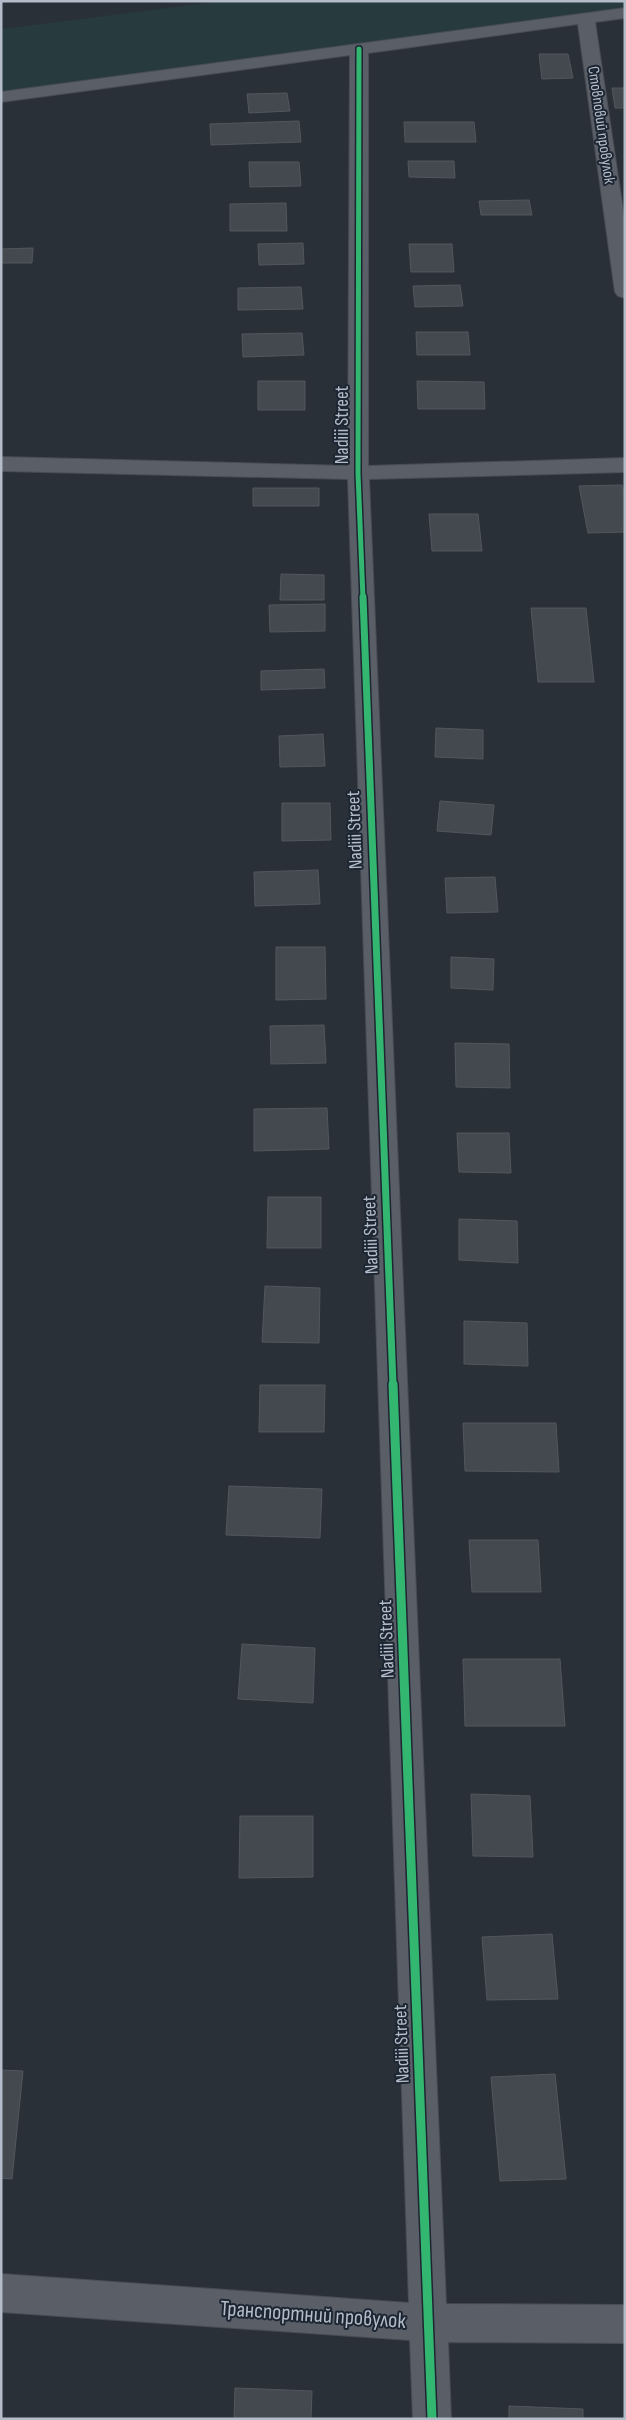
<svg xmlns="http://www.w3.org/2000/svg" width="626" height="2420" viewBox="0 0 626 2420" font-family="'Sofia Sans Condensed',sans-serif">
<rect width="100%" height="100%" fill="#2a3038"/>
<path fill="#273a3e" d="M 223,1 L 625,1 L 625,13 L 1,97 L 1,29 Z"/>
<path fill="#444950" stroke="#52575f" d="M 539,54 L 568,54 L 573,78 L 542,79 Z
M 612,88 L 625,88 L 625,108 L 615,108 Z
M 287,93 L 290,111 L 249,113 L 247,94 Z
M 299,121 L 301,142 L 211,145 L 210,124 Z
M 404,122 L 474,122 L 476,142 L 405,142 Z
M 408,161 L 454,161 L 455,178 L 409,177 Z
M 249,162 L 299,162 L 301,186 L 250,187 Z
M 529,200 L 532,215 L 481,215 L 479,201 Z
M 286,203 L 287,231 L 230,231 L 230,204 Z
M 303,243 L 304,264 L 259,265 L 258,244 Z
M 409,244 L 452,244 L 454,272 L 411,272 Z
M 33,248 L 32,263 L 1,263 L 1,249 Z
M 460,285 L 463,306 L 415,307 L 413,286 Z
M 301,287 L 303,309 L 238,310 L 238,288 Z
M 416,332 L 468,332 L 470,355 L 417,355 Z
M 302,333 L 304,355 L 243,357 L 242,334 Z
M 258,381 L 305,381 L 305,410 L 258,410 Z
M 417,381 L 484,382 L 485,409 L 418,409 Z
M 622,485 L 625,497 L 625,532 L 588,533 L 579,486 Z
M 253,488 L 319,488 L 319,506 L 253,506 Z
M 429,514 L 478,514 L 482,551 L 432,551 Z
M 281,574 L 324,575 L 324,600 L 280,600 Z
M 325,604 L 325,631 L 270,632 L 269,605 Z
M 531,608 L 586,608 L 594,682 L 538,682 Z
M 324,669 L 325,688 L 261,690 L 261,671 Z
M 436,728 L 483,730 L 483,759 L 435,757 Z
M 323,734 L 325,766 L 280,767 L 279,736 Z
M 440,801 L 494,805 L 491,835 L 437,831 Z
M 282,803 L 330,803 L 331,840 L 282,841 Z
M 318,870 L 320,904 L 255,906 L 254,872 Z
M 495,877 L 498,912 L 447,913 L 445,878 Z
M 276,947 L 325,947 L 326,999 L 276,1000 Z
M 451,957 L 494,959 L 493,990 L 451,988 Z
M 324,1025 L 326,1063 L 271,1064 L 270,1026 Z
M 455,1043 L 509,1044 L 510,1088 L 456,1087 Z
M 327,1108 L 329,1149 L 254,1151 L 254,1109 Z
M 457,1133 L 509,1133 L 511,1173 L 459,1172 Z
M 268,1197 L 321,1197 L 321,1248 L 267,1248 Z
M 459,1219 L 517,1221 L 518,1263 L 459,1260 Z
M 265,1286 L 320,1288 L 319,1343 L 262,1342 Z
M 464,1321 L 527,1323 L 528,1366 L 464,1364 Z
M 260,1385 L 325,1385 L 324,1432 L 259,1432 Z
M 463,1423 L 556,1423 L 559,1472 L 465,1471 Z
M 229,1486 L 322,1489 L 320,1538 L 226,1535 Z
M 469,1540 L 538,1540 L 541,1592 L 472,1592 Z
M 242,1644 L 315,1648 L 313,1703 L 238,1699 Z
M 463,1659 L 560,1659 L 565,1726 L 465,1726 Z
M 471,1794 L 530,1796 L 533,1857 L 473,1856 Z
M 240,1816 L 313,1816 L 313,1877 L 239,1878 Z
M 552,1934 L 558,1999 L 487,2000 L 482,1937 Z
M 1,2070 L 23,2071 L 12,2179 L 1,2178 Z
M 555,2074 L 566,2179 L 500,2181 L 491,2077 Z
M 235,2388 L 312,2391 L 311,2419 L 234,2419 Z
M 509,2406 L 583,2409 L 583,2419 L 509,2419 Z"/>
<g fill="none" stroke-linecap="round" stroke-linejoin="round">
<defs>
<path id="street" d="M 625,8 L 625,18 L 595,22 L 625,224 L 625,298 L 618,296 L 615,292 L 578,24 L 368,53 L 368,466 L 625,458 L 625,472 L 369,479 L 446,2304 L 625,2305 L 625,2343 L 448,2342 L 451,2419 L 413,2419 L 410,2340 L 1,2312 L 1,2274 L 409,2303 L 348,479 L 1,471 L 1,457 L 348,466 L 350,55 L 1,102 L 1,92 Z"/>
</defs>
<use href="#street" stroke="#484c53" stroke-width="2"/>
<use href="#street" fill="#5a5e66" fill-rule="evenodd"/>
<defs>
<path id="cycleway-far2" d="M 359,49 L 358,473 L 363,599"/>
<path id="cycleway-far1" d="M 363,597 L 393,1385"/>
<path id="cycleway" d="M 393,1384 L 432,2419"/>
</defs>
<use href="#cycleway-far2" stroke="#1d2633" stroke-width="8"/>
<use href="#cycleway-far1" stroke="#1d2633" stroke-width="10"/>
<use href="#cycleway" stroke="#1d2633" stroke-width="12"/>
<use href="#cycleway-far2" stroke="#33b770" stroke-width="5"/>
<use href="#cycleway-far1" stroke="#33b770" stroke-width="7"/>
<use href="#cycleway" stroke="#33b770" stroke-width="9"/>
</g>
<g text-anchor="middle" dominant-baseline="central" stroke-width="4" stroke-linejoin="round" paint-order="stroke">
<g font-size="16" fill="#b4bcc9" stroke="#1d2633">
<text transform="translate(601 125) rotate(82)">Стовповий провулок</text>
</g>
<g font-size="19" fill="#b4bcc9" stroke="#1d2633">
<text transform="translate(342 425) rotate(-90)">Nadiii Street</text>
<text transform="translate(355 830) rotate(-92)">Nadiii Street</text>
<text transform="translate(371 1235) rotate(-92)">Nadiii Street</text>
<text transform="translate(387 1639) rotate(-92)">Nadiii Street</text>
<text transform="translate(402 2044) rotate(-92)">Nadiii Street</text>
</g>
<g font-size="22" fill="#b4bcc9" stroke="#1d2633">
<text transform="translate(313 2315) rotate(4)">Транспортний провулок</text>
</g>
</g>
<rect width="626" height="2420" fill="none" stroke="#b4bcc9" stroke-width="5"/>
</svg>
